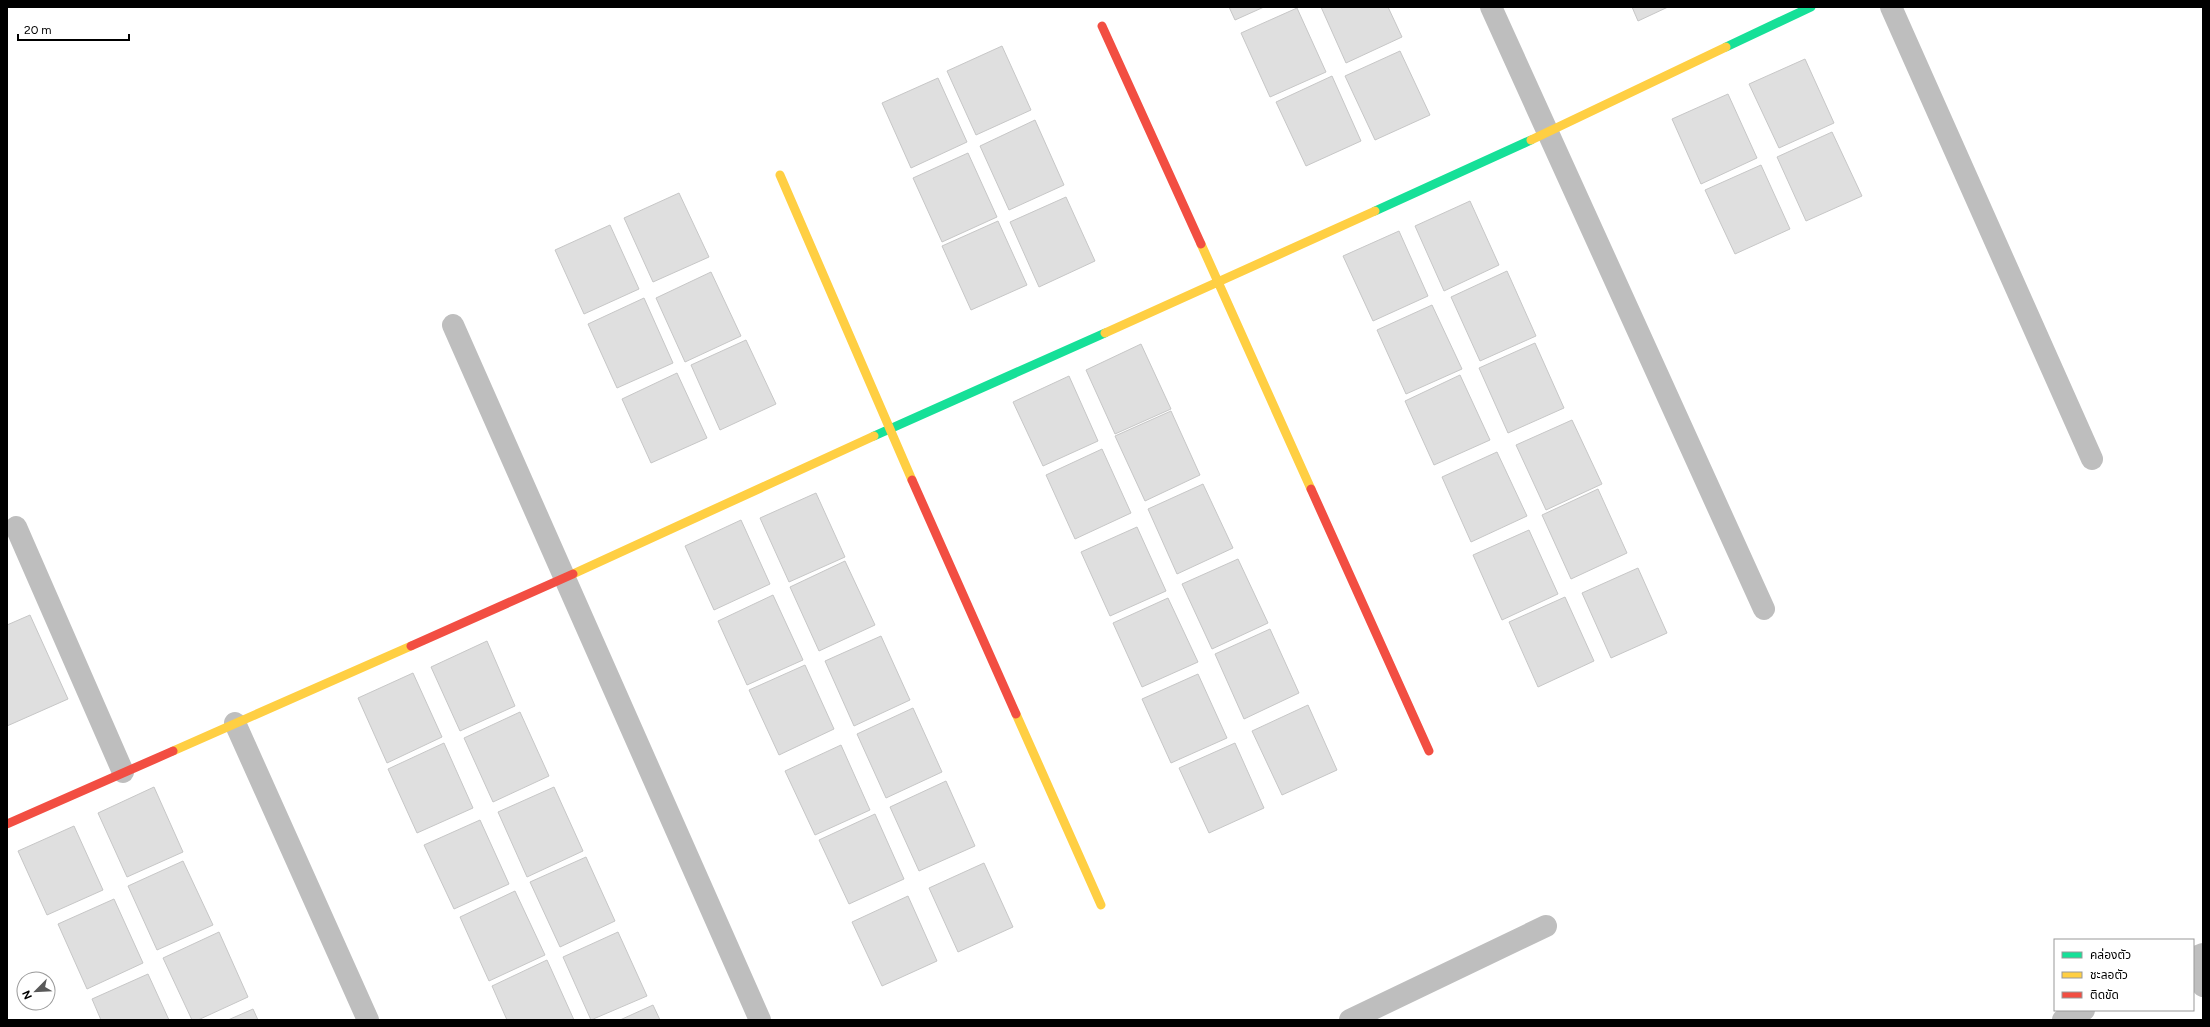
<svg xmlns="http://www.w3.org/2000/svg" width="2210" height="1027" viewBox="0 0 2210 1027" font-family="Figtree,'Noto Sans Thai',sans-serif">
<rect width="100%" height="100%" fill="#fff"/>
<path fill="#dfdfdf" stroke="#c7c7c7" d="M 1229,7 L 1264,7 L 1235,20 Z
M 1321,7 L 1388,7 L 1402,37 L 1346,63 Z
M 1632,7 L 1668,7 L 1638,21 Z
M 1297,8 L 1326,72 L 1270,97 L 1241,33 Z
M 1002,46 L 1031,110 L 976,135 L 947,71 Z
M 1400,51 L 1430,115 L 1375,140 L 1345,76 Z
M 1805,59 L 1834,123 L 1779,148 L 1749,84 Z
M 1332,76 L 1361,141 L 1306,166 L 1276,102 Z
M 938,78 L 967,142 L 911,168 L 882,103 Z
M 1728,94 L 1757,158 L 1701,184 L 1672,119 Z
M 1035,120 L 1064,185 L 1009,210 L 980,146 Z
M 1832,132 L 1862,196 L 1806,221 L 1777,157 Z
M 968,153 L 997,217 L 942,242 L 913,178 Z
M 1761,165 L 1790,229 L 1735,254 L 1705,190 Z
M 679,193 L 709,257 L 653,282 L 624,218 Z
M 1066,197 L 1095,261 L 1039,287 L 1010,222 Z
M 1470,201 L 1499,265 L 1444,291 L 1415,226 Z
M 998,221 L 1027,285 L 971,310 L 942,246 Z
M 610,225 L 639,289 L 584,314 L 555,250 Z
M 1399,231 L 1428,296 L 1373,321 L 1343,256 Z
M 1507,271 L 1536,336 L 1480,361 L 1451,297 Z
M 711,272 L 741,336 L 685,362 L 656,298 Z
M 644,298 L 673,363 L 617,388 L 588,324 Z
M 1432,305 L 1462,369 L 1406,394 L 1377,330 Z
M 746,340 L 776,404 L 720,430 L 691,365 Z
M 1535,343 L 1564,408 L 1508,433 L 1479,368 Z
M 1141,344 L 1171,409 L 1115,434 L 1086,370 Z
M 677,373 L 707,438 L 651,463 L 622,399 Z
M 1460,375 L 1490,440 L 1434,465 L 1405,401 Z
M 1069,376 L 1098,441 L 1043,466 L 1013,402 Z
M 1171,411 L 1200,475 L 1145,501 L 1115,436 Z
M 1572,420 L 1602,484 L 1546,510 L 1516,445 Z
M 1102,449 L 1131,513 L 1075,539 L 1046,475 Z
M 1497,452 L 1527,516 L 1471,542 L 1442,477 Z
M 1203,484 L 1233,548 L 1177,574 L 1148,509 Z
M 1598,489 L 1627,553 L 1571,579 L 1542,515 Z
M 816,493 L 845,557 L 789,582 L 760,518 Z
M 741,520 L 770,584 L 714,610 L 685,546 Z
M 1137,527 L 1166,591 L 1110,616 L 1081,552 Z
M 1529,530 L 1558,594 L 1502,620 L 1473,555 Z
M 1238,559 L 1268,623 L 1212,649 L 1182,584 Z
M 845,561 L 875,625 L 819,651 L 790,587 Z
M 1638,568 L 1667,633 L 1611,658 L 1582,593 Z
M 773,595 L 803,660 L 747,685 L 718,621 Z
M 1565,597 L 1594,661 L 1538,687 L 1509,622 Z
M 1168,598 L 1198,662 L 1142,687 L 1113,623 Z
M 30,615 L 68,699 L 7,726 L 7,625 Z
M 1270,629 L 1299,693 L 1244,719 L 1215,654 Z
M 881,636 L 910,700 L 854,726 L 825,661 Z
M 487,641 L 515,706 L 460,731 L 431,667 Z
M 805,665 L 834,729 L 779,755 L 749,690 Z
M 413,673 L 442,737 L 387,763 L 358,698 Z
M 1198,674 L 1227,738 L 1171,763 L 1142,699 Z
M 1308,705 L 1337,770 L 1282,795 L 1252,731 Z
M 913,708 L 942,772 L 886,798 L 857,734 Z
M 520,712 L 549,776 L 493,802 L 464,738 Z
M 444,743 L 473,808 L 417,833 L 388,769 Z
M 1235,743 L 1264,808 L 1209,833 L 1179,768 Z
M 841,745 L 870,810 L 815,835 L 785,771 Z
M 946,781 L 975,846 L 919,871 L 890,807 Z
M 154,787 L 183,852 L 127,877 L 98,813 Z
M 554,787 L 583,851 L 527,877 L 498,812 Z
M 875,814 L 904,879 L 849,904 L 819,840 Z
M 480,820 L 509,884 L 454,909 L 424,845 Z
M 74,826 L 103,890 L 47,915 L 18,851 Z
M 586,857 L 615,921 L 560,947 L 530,882 Z
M 183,861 L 213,925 L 157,950 L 128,886 Z
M 984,863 L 1013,927 L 958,952 L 929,888 Z
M 515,891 L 545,955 L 489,981 L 460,917 Z
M 908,896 L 937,961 L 882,986 L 852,922 Z
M 114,899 L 143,963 L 87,989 L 58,924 Z
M 219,932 L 248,997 L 198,1020 L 192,1020 L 163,958 Z
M 618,932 L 647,996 L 591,1020 L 563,957 Z
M 547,960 L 574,1020 L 507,1020 L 492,986 Z
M 148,974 L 169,1020 L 101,1020 L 92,999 Z
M 653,1005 L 660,1020 L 620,1020 Z
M 253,1009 L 258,1020 L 228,1020 Z"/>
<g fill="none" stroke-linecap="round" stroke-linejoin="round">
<path stroke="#bebebe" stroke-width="22" d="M 2193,969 L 2203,986
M 1350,1020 L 1546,926"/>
<path stroke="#bebebe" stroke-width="22" d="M 1491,7 L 1764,609
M 1891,7 L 2092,459
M 453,325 L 760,1020
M 16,527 L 123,772
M 235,723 L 368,1020
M 2193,958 L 2203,954
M 2063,1020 L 2084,1010"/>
<path stroke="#16e098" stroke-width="9" d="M 1726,47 L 1811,7
M 1375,211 L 1531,140
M 874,436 L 1105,333"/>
<path stroke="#ffcf43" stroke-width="9" d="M 1531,140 L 1726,47
M 780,175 L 912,480
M 1201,244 L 1311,489
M 1105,333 L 1375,211
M 573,574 L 874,436
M 1016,714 L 1101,905
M 173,751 L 411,646"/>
<path stroke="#f24e42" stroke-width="9" d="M 1102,26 L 1201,244
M 912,480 L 1016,714
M 1311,489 L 1429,751
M 411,646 L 573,574
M 7,824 L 173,751"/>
</g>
<rect width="2210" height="1027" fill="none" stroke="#000000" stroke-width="16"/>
<rect x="2054" y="939" width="140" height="72" fill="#ffffff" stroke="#999999"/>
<rect x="2062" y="952" width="20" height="6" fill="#16e098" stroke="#999999"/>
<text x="2090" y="959" font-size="12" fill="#000000">คล่องตัว</text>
<rect x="2062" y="972" width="20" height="6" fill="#ffcf43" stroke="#999999"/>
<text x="2090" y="979" font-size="12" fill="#000000">ชะลอตัว</text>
<rect x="2062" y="992" width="20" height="6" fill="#f24e42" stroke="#999999"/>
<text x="2090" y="999" font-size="12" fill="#000000">ติดขัด</text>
<g transform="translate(36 991) rotate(246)"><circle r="19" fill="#ffffff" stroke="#999999"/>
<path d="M0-3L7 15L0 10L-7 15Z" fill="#595959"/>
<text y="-6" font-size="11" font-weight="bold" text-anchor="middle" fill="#000000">N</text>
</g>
<path d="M18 34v6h111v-6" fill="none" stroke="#000000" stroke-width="2"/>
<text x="24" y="34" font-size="12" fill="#000000" stroke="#ffffff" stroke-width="3" paint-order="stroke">20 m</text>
</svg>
